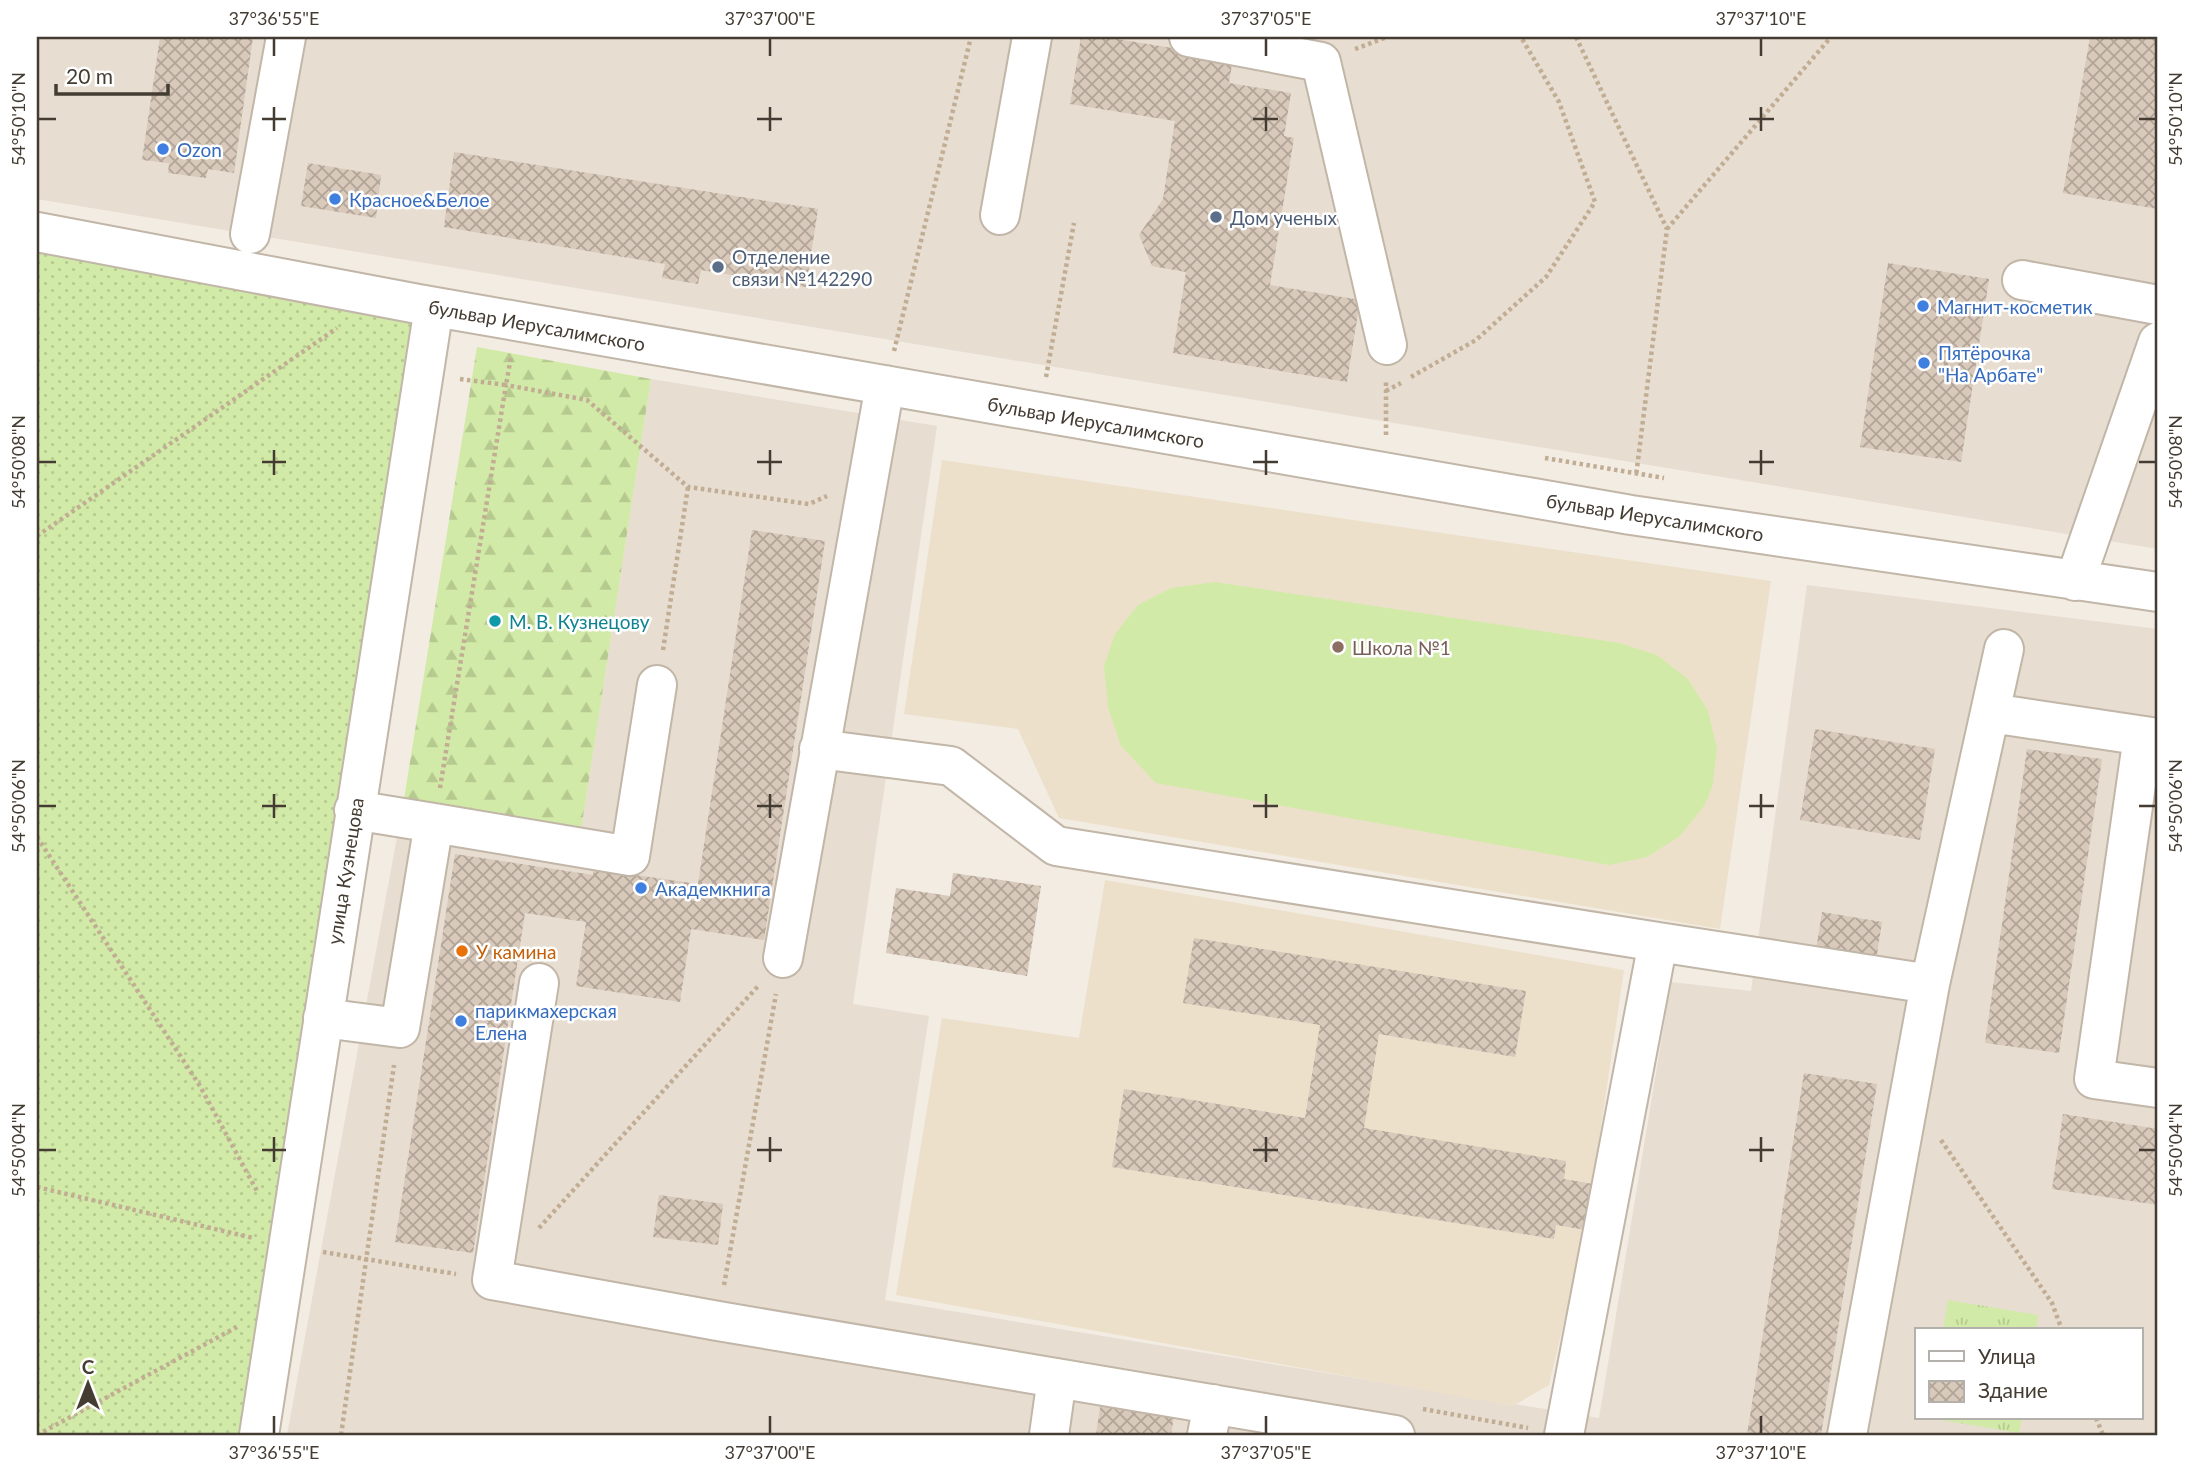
<svg xmlns="http://www.w3.org/2000/svg" width="2195" height="1472" viewBox="0 0 2195 1472" font-family="Lato,sans-serif">
<defs>
<pattern id="grass-dots" width="8" height="8" patternUnits="userSpaceOnUse" patternTransform="scale(1.75)"><rect width="8" height="8" fill="#d2eaa7"/><path d="M2 2h.1M6 6h.1" fill="none" stroke="#b6ca90" stroke-width="1.8" stroke-linecap="round"/></pattern>
<pattern id="forest-firs" width="22" height="20" patternUnits="userSpaceOnUse" patternTransform="scale(1.75)"><rect width="22" height="20" fill="#d2eaa7"/><path d="M5 1l3.5 6h-7zM16 11l3.5 6h-7z" fill="#b6ca90"/></pattern>
<pattern id="park-tufts" width="24" height="20" patternUnits="userSpaceOnUse" patternTransform="scale(1.75)"><rect width="24" height="20" fill="#d2eaa7"/><path d="M3 7l-1-3M5 7V3M7 7l1-3M15 17l-1-3M17 17v-4M19 17l1-3" fill="none" stroke="#b6ca90"/></pattern>
<pattern id="building-cross-hatch" width="8" height="8" patternUnits="userSpaceOnUse" patternTransform="scale(1.75)"><rect width="8" height="8" fill="#d8c9ba"/><path d="M0 0l8 8M0 8l8-8" fill="none" stroke="#b1a498"/></pattern>
</defs>
<rect width="100%" height="100%" fill="#f2ece2"/>
<path fill="#e7ddd0" fill-rule="evenodd" d="M 37,37 L 2158,37 L 2158,549 L 37,199 Z
M 651,379 L 937,426 L 853,1004 L 929,1016 L 885,1300 L 1599,1418 L 1671,982 L 1751,991 L 1807,585 L 2158,629 L 2158,1435 L 287,1435 L 404,799 L 581,829 ZM 1917,1330 L 2141,1330 L 2141,1418 L 1917,1418 Z"/>
<path fill="#ede0cb" d="M 942,460 L 1771,581 L 1720,929 L 1059,818 L 1018,729 L 904,714 Z
M 1105,880 L 1624,970 L 1586,1230 L 1549,1385 L 1513,1406 L 896,1295 L 942,1018 L 1079,1038 Z"/>
<path fill="url(#grass-dots)" d="M 37,251 L 418,304 L 248,1435 L 37,1435 Z"/>
<path fill="url(#forest-firs)" d="M 477,347 L 651,379 L 581,830 L 404,799 Z"/>
<path fill="url(#park-tufts)" d="M 1948,1300 L 2038,1315 L 2036,1330 L 1943,1330 Z
M 1929,1418 L 2022,1418 L 2019,1433 Z"/>
<path fill="#d2eaa7" d="M 1215,582 L 1620,643 L 1657,655 L 1688,679 L 1708,711 L 1717,749 L 1712,788 L 1704,806 L 1680,836 L 1647,857 L 1609,865 L 1156,783 L 1121,746 L 1108,708 L 1104,666 L 1115,634 L 1138,605 L 1171,588 Z"/>
<path fill="url(#building-cross-hatch)" d="M 160,37 L 253,37 L 234,173 L 208,169 L 206,178 L 168,173 L 169,163 L 142,160 Z
M 1081,37 L 1105,37 L 1233,58 L 1229,83 L 1291,93 L 1284,136 L 1294,138 L 1270,285 L 1360,300 L 1347,382 L 1173,353 L 1186,272 L 1152,266 L 1139,235 L 1163,199 L 1175,121 L 1070,104 Z
M 2090,37 L 2158,37 L 2158,209 L 2063,193 Z
M 454,152 L 818,209 L 806,287 L 701,270 L 698,284 L 662,278 L 665,264 L 444,227 Z
M 308,163 L 381,175 L 376,218 L 301,206 Z
M 1888,263 L 1989,279 L 1961,462 L 1860,447 Z
M 752,530 L 825,541 L 764,940 L 691,929 L 680,1002 L 576,986 L 586,922 L 525,913 L 473,1253 L 395,1242 L 455,854 L 593,875 L 594,869 L 698,884 Z
M 1815,729 L 1935,749 L 1920,840 L 1800,820 Z
M 2027,749 L 2102,759 L 2059,1053 L 1985,1043 Z
M 953,873 L 1041,886 L 1027,976 L 886,953 L 896,888 L 950,896 Z
M 1822,912 L 1882,922 L 1876,960 L 1816,950 Z
M 1194,938 L 1526,991 L 1515,1057 L 1379,1034 L 1364,1128 L 1566,1161 L 1564,1179 L 1593,1184 L 1586,1230 L 1556,1225 L 1554,1239 L 1112,1167 L 1124,1089 L 1305,1118 L 1320,1025 L 1183,1003 Z
M 1804,1073 L 1877,1084 L 1821,1435 L 1747,1435 Z
M 2063,1114 L 2158,1129 L 2158,1205 L 2052,1189 Z
M 659,1195 L 723,1204 L 718,1245 L 653,1237 Z
M 1102,1394 L 1176,1404 L 1171,1435 L 1096,1435 Z"/>
<g fill="none" stroke-linecap="round" stroke-linejoin="round">
<defs>
<path id="minor" d="M 1189,37 L 1321,62 L 1387,345
M 1000,215 L 1032,37
M 37,232 L 418,304 L 1631,515 L 2158,592
M 250,234 L 286,37
M 2022,280 L 2158,305
M 2075,581 L 2158,342
M 1991,713 L 2158,738
M 2143,736 L 2094,1079 L 2158,1088
M 819,749 L 951,766 L 1056,846 L 1658,942
M 354,810 L 434,823
M 783,958 L 885,385
M 539,983 L 492,1280 L 718,1321 L 1395,1435
M 323,1018 L 400,1028 L 434,823 L 630,856 L 657,685
M 259,1435 L 434,307
M 1049,1435 L 1057,1378
M 1207,1435 L 1213,1404
M 1564,1435 L 1658,942 L 1930,984 L 2004,649
M 1847,1435 L 1930,984"/>
</defs>
<use href="#minor" stroke="#c1b6a7" stroke-width="42"/>
<path stroke="#c1ad94" stroke-width="4.5" stroke-dasharray="3.5 3.5" stroke-linecap="butt" d="M 1576,37 L 1667,229 L 1636,476
M 1355,49 L 1387,37
M 1667,229 L 1831,37
M 894,351 L 971,37
M 1046,377 L 1074,223
M 1411,377 L 1476,340 L 1546,277 L 1595,202 L 1559,102 L 1521,37
M 460,379 L 506,385 L 511,357
M 1386,391 L 1401,383
M 1386,435 L 1386,381
M 1545,458 L 1664,478
M 37,536 L 337,328
M 663,650 L 688,487
M 440,788 L 506,385 L 587,400 L 688,487 L 809,504 L 827,496
M 37,837 L 200,1086 L 257,1191
M 1941,1140 L 2052,1303 L 2062,1330
M 37,1187 L 253,1238
M 539,1228 L 759,985
M 323,1252 L 456,1274
M 724,1285 L 776,994
M 1423,1409 L 1528,1428
M 2096,1418 L 2103,1435
M 37,1435 L 237,1327
M 341,1435 L 394,1065"/>
<use href="#minor" stroke="#fff" stroke-width="38"/>
</g>
<path fill="none" stroke="#443c32" stroke-width="2.5" d="M 274,38 L 274,56M 770,38 L 770,56M 1266,38 L 1266,56M 1761,38 L 1761,56M 274,107 L 274,131M 770,107 L 770,131M 1266,107 L 1266,131M 1761,107 L 1761,131M 38,119 L 56,119M 262,119 L 286,119M 757,119 L 782,119M 1253,119 L 1278,119M 1749,119 L 1774,119M 2139,119 L 2156,119M 274,450 L 274,475M 770,450 L 770,475M 1266,450 L 1266,475M 1761,450 L 1761,475M 38,462 L 56,462M 262,462 L 286,462M 757,462 L 782,462M 1253,462 L 1278,462M 1749,462 L 1774,462M 2139,462 L 2156,462M 274,794 L 274,818M 770,794 L 770,818M 1266,794 L 1266,818M 1761,794 L 1761,818M 38,806 L 56,806M 262,806 L 286,806M 757,806 L 782,806M 1253,806 L 1278,806M 1749,806 L 1774,806M 2139,806 L 2156,806M 274,1137 L 274,1162M 770,1137 L 770,1162M 1266,1137 L 1266,1162M 1761,1137 L 1761,1162M 38,1150 L 56,1150M 262,1150 L 286,1150M 757,1150 L 782,1150M 1253,1150 L 1278,1150M 1749,1150 L 1774,1150M 2139,1150 L 2156,1150M 274,1416 L 274,1434M 770,1416 L 770,1434M 1266,1416 L 1266,1434M 1761,1416 L 1761,1434"/>
<g fill="#3f7fe0" stroke="#fff" stroke-width="2.5">
<circle cx="163" cy="149" r="7"/>
<circle cx="335" cy="199" r="7"/>
<circle cx="1923" cy="306" r="7"/>
<circle cx="1924" cy="363" r="7"/>
<circle cx="641" cy="888" r="7"/>
<circle cx="461" cy="1021" r="7"/>
</g>
<g fill="#5c6f8a" stroke="#fff" stroke-width="2.5">
<circle cx="1216" cy="217" r="7"/>
<circle cx="718" cy="267" r="7"/>
</g>
<circle fill="#0f9aa8" stroke="#fff" stroke-width="2.5" cx="495" cy="621" r="7"/>
<circle fill="#8d6e63" stroke="#fff" stroke-width="2.5" cx="1338" cy="647" r="7"/>
<circle fill="#e8710a" stroke="#fff" stroke-width="2.5" cx="462" cy="951" r="7"/>
<g text-anchor="middle" dominant-baseline="central" stroke-width="5" stroke-linejoin="round" paint-order="stroke">
<g font-size="19" fill="#366cbe" stroke="#fff" text-anchor="start">
<text x="177" y="149">Ozon</text>
<text x="349" y="199">Красное&amp;Белое</text>
<text x="1937" y="306">Магнит-косметик</text>
<text x="1938" y="352">Пятёрочка<tspan x="1938" dy="22">"На Арбате"</tspan></text>
<text x="655" y="888">Академкнига</text>
<text x="475" y="1010">парикмахерская<tspan x="475" dy="22">Елена</tspan></text>
</g>
<g font-size="19" fill="#4e5e75" stroke="#fff" text-anchor="start">
<text x="1230" y="217">Дом ученых</text>
<text x="732" y="256">Отделение<tspan x="732" dy="22">связи №142290</tspan></text>
</g>
<g font-size="19" fill="#443c32" stroke="#fff">
<text transform="translate(537 325) rotate(10)">бульвар Иерусалимского</text>
<text transform="translate(1096 422) rotate(10)">бульвар Иерусалимского</text>
<text transform="translate(1655 517) rotate(9)">бульвар Иерусалимского</text>
<text transform="translate(345 871) rotate(-81)">улица Кузнецова</text>
</g>
<g font-size="19" fill="#0d838f" stroke="#fff" text-anchor="start">
<text x="509" y="621">М. В. Кузнецову</text>
</g>
<g font-size="19" fill="#785e54" stroke="#fff" text-anchor="start">
<text x="1352" y="647">Школа №1</text>
</g>
<g font-size="19" fill="#c56008" stroke="#fff" text-anchor="start">
<text x="476" y="951">У камина</text>
</g>
</g>
<rect width="2195" height="1472" fill="none" stroke="#ffffff" stroke-width="77"/>
<rect x="1915" y="1328" width="228" height="91" fill="#ffffff" stroke="#b4b1ad" stroke-width="2"/>
<rect x="1929" y="1351" width="35" height="10" fill="#ffffff" stroke="#b4b1ad" stroke-width="2"/>
<text x="1978" y="1364" font-size="21" fill="#443c32">Улица</text>
<rect x="1929" y="1381" width="35" height="21" fill="url(#building-cross-hatch)" stroke="#b4b1ad" stroke-width="2"/>
<text x="1978" y="1398" font-size="21" fill="#443c32">Здание</text>
<g transform="translate(88 1384)" stroke="#ffffff" stroke-width="5" paint-order="stroke">
<path d="M0-5L12 26L0 18L-12 26Z" fill="#443c32"/>
<text y="-10" font-size="19" font-weight="bold" text-anchor="middle" fill="#443c32">С</text>
</g>
<path d="M56 84v10h112v-10" fill="none" stroke="#443c32" stroke-width="3.5"/>
<text x="66" y="84" font-size="21" fill="#443c32" stroke="#ffffff" stroke-width="5" paint-order="stroke">20 m</text>
<rect x="38" y="38" width="2118" height="1396" fill="none" stroke="#443c32" stroke-width="2.5"/>
<g font-size="18" text-anchor="middle" fill="#443c32">
<text x="274" y="25">37°36'55"E</text>
<text x="770" y="25">37°37'00"E</text>
<text x="1266" y="25">37°37'05"E</text>
<text x="1761" y="25">37°37'10"E</text>
<text transform="translate(19 119) rotate(-90)" y="6">54°50'10"N</text>
<text transform="translate(2176 119) rotate(-90)" y="6">54°50'10"N</text>
<text transform="translate(19 462) rotate(-90)" y="6">54°50'08"N</text>
<text transform="translate(2176 462) rotate(-90)" y="6">54°50'08"N</text>
<text transform="translate(19 806) rotate(-90)" y="6">54°50'06"N</text>
<text transform="translate(2176 806) rotate(-90)" y="6">54°50'06"N</text>
<text transform="translate(19 1150) rotate(-90)" y="6">54°50'04"N</text>
<text transform="translate(2176 1150) rotate(-90)" y="6">54°50'04"N</text>
<text x="274" y="1459">37°36'55"E</text>
<text x="770" y="1459">37°37'00"E</text>
<text x="1266" y="1459">37°37'05"E</text>
<text x="1761" y="1459">37°37'10"E</text>
</g>
</svg>
